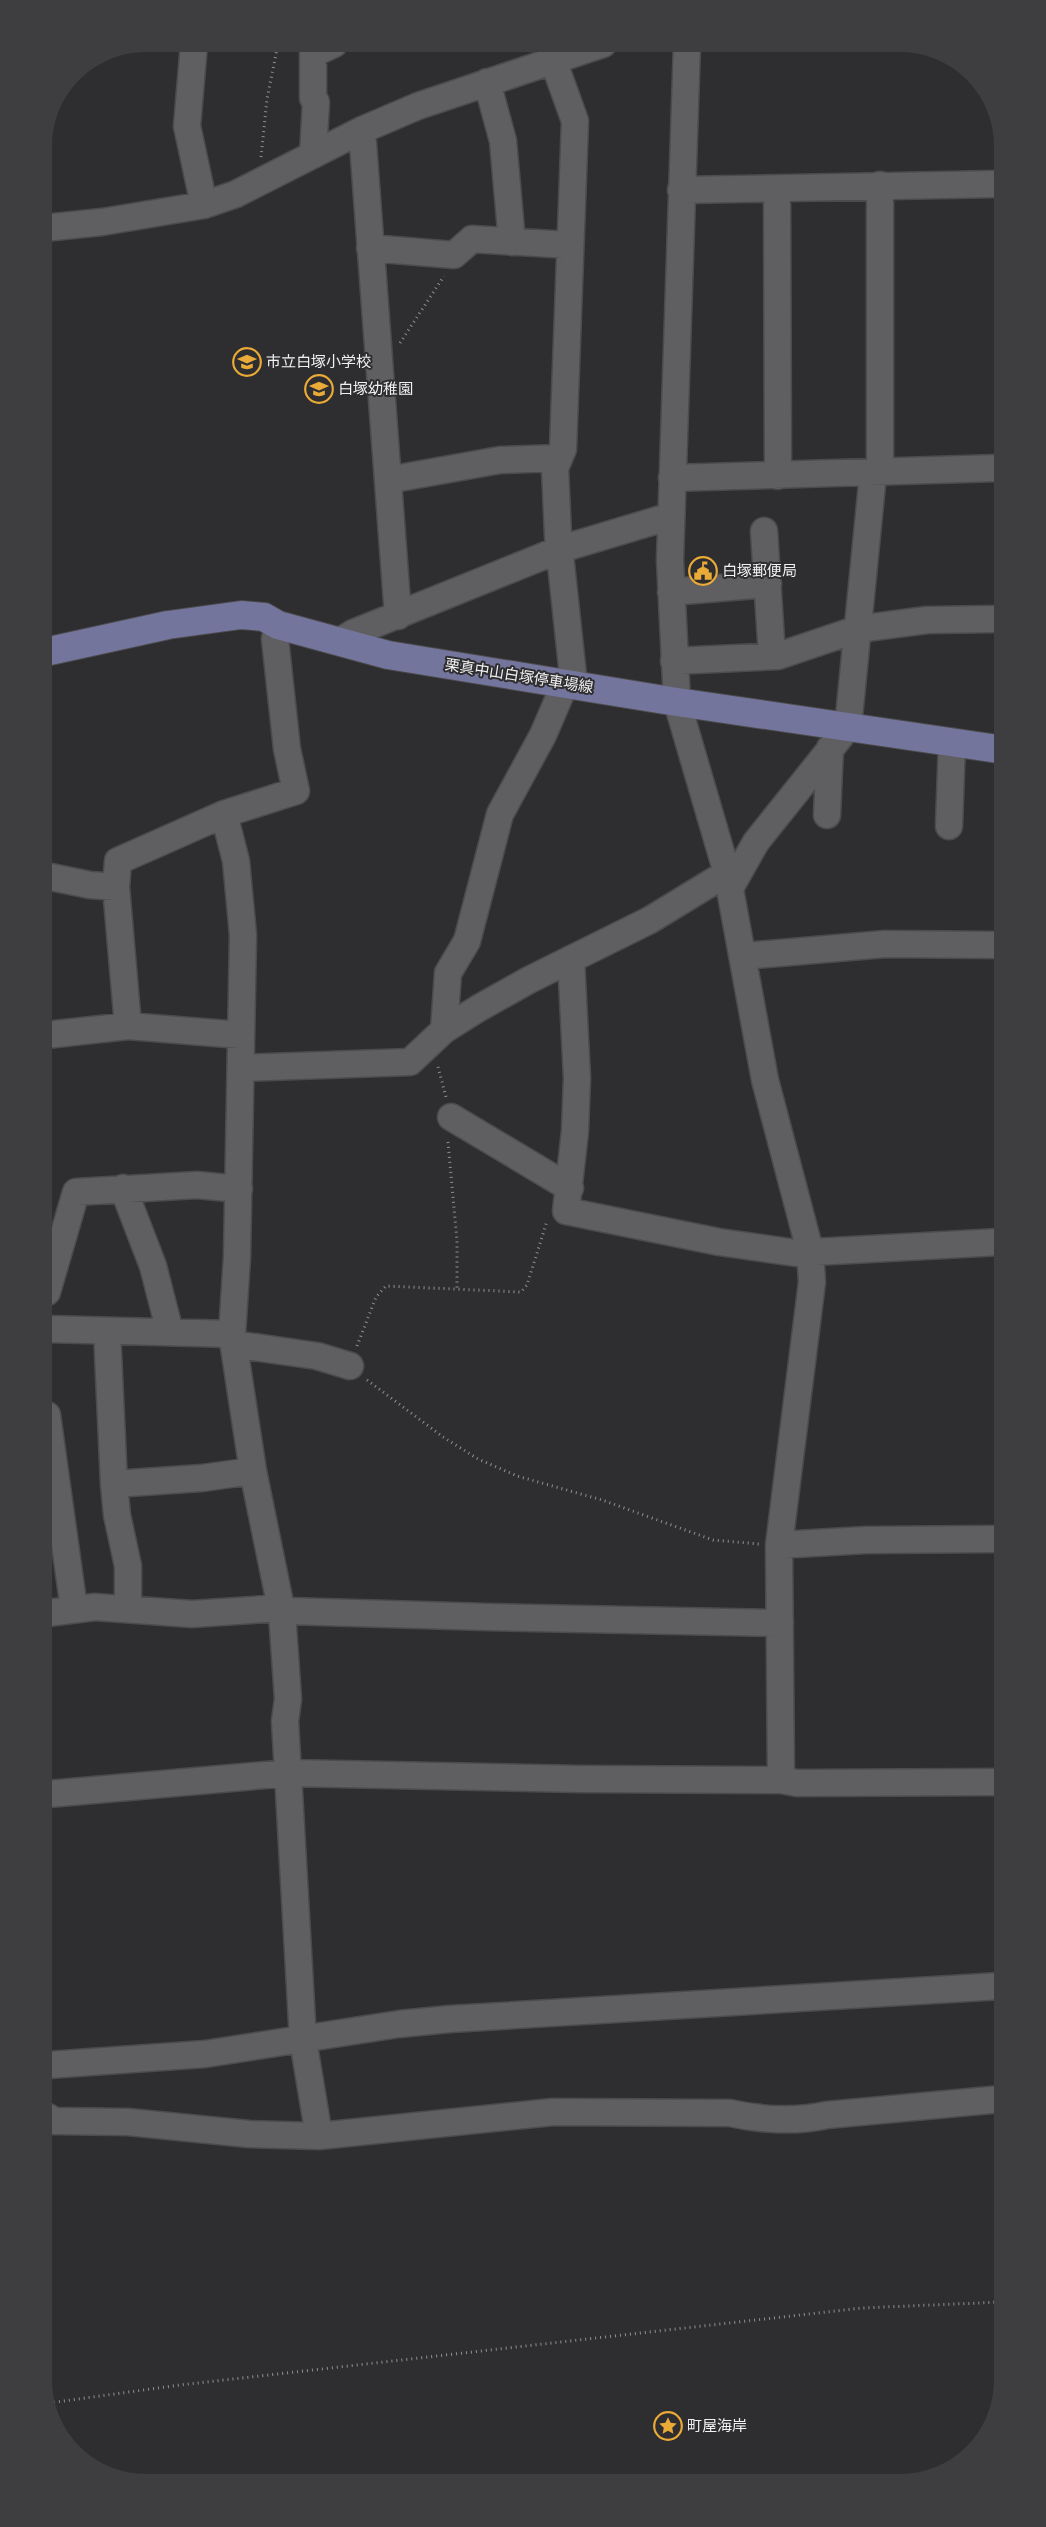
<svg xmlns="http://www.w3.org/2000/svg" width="1046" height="2527" viewBox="0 0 1046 2527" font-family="'Varela Round','Noto Sans JP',sans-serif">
<rect width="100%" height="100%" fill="#2e2d2f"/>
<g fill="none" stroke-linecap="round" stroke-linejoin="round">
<defs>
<path id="minor" d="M 194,44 L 187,126 L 204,205
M 687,44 L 670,560 L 677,702 L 727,873 L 765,1080 L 810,1251 L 812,1282 L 779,1545 L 781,1780
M 553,60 L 575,121 L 563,449 L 555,468 L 558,536 L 574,685
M 487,82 L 503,141 L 512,242
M 362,130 L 398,616
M 313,155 L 316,102 L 313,98 L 313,54 L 334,44
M 681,190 L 997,184
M 777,190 L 778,476
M 44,228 L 102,222 L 204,205 L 236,194 L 362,130 L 418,106 L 603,44
M 370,248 L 454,255 L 472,239 L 569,245
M 880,473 L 880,185
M 672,478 L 998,468
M 388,480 L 500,460 L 559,458
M 764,531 L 772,656
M 671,592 L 768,584
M 340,641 L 353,633 L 561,549 L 671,516
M 674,661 L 778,656 L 858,629 L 927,620 L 998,619
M 224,814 L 236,861 L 243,935 L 237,1257 L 232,1334 L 253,1471 L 282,1613 L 288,1699 L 285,1721 L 303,2040 L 319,2136
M 827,815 L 830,748
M 949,826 L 952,742
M 46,876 L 90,885 L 116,887
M 730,888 L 756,842 L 848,727 L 873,474
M 744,956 L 885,944 L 999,945
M 571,959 L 577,1078 L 575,1131 L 566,1211 L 719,1242 L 796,1253 L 1000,1242
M 128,1026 L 116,887 L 118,861 L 224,814 L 296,791 L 287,749 L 275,639 L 278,625
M 444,1030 L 448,973 L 467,941 L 500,814 L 543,735 L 565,684
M 46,1035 L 128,1026 L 240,1035
M 241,1068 L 410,1062 L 444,1030 L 479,1008 L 529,980 L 650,920 L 727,873
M 451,1117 L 570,1188
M 123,1188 L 153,1266 L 170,1332
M 47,1292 L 76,1192 L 197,1185 L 239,1189
M 47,1329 L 232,1334
M 107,1331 L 114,1484 L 117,1515 L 128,1566 L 128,1608
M 233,1344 L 317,1356 L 350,1366
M 47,1415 L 74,1609
M 114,1484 L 202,1478 L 253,1471
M 779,1545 L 866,1540 L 1000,1539
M 47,1613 L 95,1607 L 192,1614 L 281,1608
M 282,1613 L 288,1611 L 487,1617 L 780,1623
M 48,1794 L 289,1773 L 580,1779 L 781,1780 L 797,1783 L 1001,1782
M 48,2065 L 205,2054 L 399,2024 L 450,2019 L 1001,1986
M 48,2117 L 53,2121 L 128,2122 L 249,2134 L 319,2136 L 553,2112 L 730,2113 C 760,2120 796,2122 827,2115 L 1002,2099"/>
<path id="major" d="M 45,652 L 168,625 L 241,615 L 264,617 L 278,625 L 388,655 L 677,702 L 998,749"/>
</defs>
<use href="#minor" stroke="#4b4a4c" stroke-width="29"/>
<use href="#major" stroke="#4b4a4c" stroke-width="30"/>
<path stroke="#908f91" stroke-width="3" stroke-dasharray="1 4" stroke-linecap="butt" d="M 261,157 L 267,99 L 278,44
M 400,343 L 444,276
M 438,1067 L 446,1097
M 448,1142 L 457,1241 L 457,1288
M 357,1346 L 376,1297 L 386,1286 L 521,1292 L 527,1285 L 547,1221
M 367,1380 L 443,1437 L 478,1459 L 517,1476 L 602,1500 L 713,1540 L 759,1544
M 49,2403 L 180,2385 L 862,2308 L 1002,2302"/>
<use href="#minor" stroke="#5f5e61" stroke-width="26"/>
<use href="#major" stroke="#74759c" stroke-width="28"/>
</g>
<defs>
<symbol id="school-ring" viewBox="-11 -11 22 22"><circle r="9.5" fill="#2e2d2f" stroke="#e9aa38" stroke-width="1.5"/><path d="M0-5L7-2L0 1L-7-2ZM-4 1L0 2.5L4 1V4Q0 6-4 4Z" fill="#e9aa38"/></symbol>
<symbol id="civic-ring" viewBox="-11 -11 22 22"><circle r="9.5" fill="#2e2d2f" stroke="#e9aa38" stroke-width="1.5"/><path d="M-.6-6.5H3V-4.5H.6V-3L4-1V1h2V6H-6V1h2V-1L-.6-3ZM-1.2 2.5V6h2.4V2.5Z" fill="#e9aa38"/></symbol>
<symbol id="sight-ring" viewBox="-11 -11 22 22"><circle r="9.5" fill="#2e2d2f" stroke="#e9aa38" stroke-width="1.5"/><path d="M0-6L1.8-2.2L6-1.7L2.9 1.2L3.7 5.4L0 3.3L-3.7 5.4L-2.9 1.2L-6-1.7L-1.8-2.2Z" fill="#e9aa38"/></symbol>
</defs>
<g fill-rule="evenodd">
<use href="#school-ring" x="231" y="346" width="32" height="32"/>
<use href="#school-ring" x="303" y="373" width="32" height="32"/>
<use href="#civic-ring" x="687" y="555" width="32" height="32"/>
<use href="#sight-ring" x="652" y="2410" width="32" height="32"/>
</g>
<g text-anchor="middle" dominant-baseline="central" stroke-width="4" stroke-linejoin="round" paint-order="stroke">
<g font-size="15" fill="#f1f0f2" stroke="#2e2d2f" text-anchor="start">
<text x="266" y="362">市立白塚小学校</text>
<text x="338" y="389">白塚幼稚園</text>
<text x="722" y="571">白塚郵便局</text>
<text x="687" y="2426">町屋海岸</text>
</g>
<g font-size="15" fill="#f1f0f2" stroke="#2e2d2f">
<text transform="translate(519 676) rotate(9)">栗真中山白塚停車場線</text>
</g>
</g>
<path d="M0 0H1046V2527H0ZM146 52H900A94 94 0 0 1 994 146V2380A94 94 0 0 1 900 2474H146A94 94 0 0 1 52 2380V146A94 94 0 0 1 146 52Z" fill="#3e3d3f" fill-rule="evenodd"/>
</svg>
